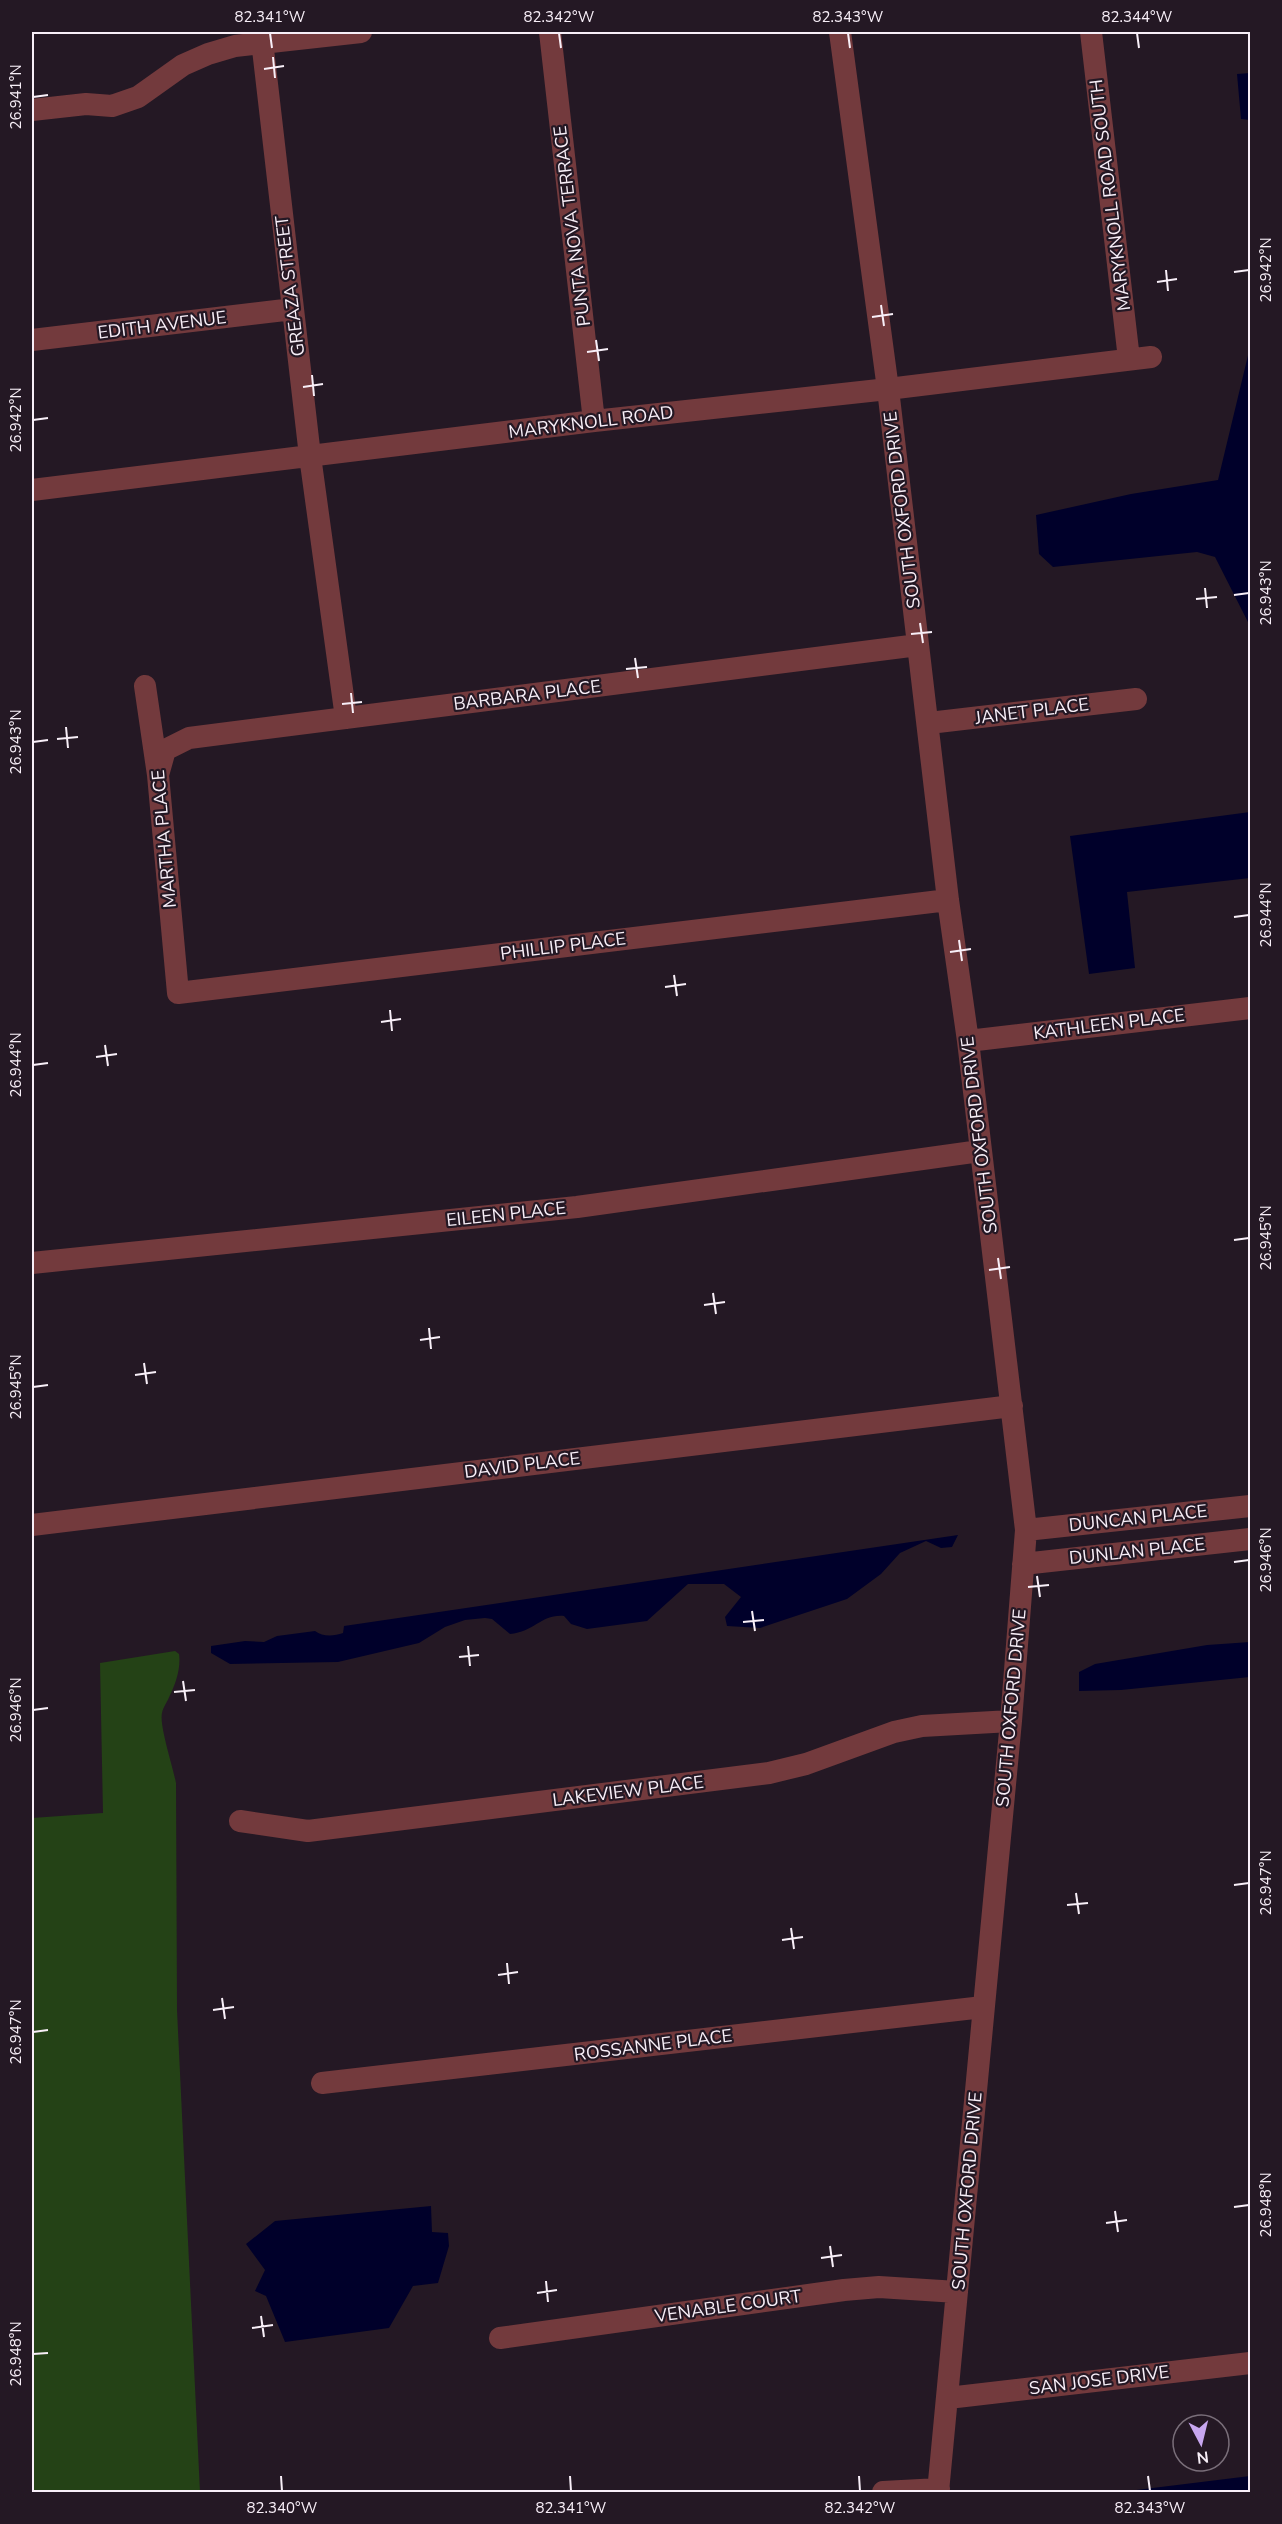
<svg xmlns="http://www.w3.org/2000/svg" width="1282" height="2524" viewBox="0 0 1282 2524" font-family="'Nunito Sans',sans-serif">
<rect width="100%" height="100%" fill="#241824"/>
<path fill="#244216" d="M 175,1651 L 179,1654 C 181,1667 176,1683 170,1695 C 168,1701 163,1707 162,1713 C 159,1725 173,1767 176,1783 L 177,2010 L 200,2492 L 32,2492 L 32,1818 L 103,1813 L 100,1663 Z"/>
<path fill="#00002a" d="M 1250,73 L 1250,120 L 1241,119 L 1237,74 Z
M 1250,347 L 1250,626 L 1215,557 L 1197,552 L 1053,567 L 1039,554 L 1036,515 L 1131,494 L 1218,480 Z
M 1250,812 L 1250,878 L 1127,892 L 1135,968 L 1089,974 L 1070,836 Z
M 958,1535 L 952,1547 L 941,1548 L 926,1541 L 900,1553 L 881,1574 L 847,1599 L 760,1628 L 727,1626 L 725,1617 L 741,1597 L 724,1584 L 688,1584 L 647,1621 L 587,1629 L 571,1624 L 564,1616 C 541,1614 535,1632 510,1634 L 492,1619 L 485,1618 L 465,1620 L 445,1627 L 419,1643 L 338,1662 L 230,1664 L 211,1653 L 211,1646 L 245,1641 L 264,1642 L 277,1636 L 315,1631 C 323,1637 334,1636 343,1633 L 344,1626 Z
M 1250,1642 L 1250,1677 L 1121,1690 L 1079,1691 L 1079,1672 L 1095,1664 L 1207,1645 Z
M 431,2206 L 432,2232 L 448,2233 L 449,2246 L 438,2283 L 413,2286 L 389,2328 L 285,2342 L 266,2296 L 255,2291 L 265,2270 L 246,2244 L 275,2221 Z
M 1250,2476 L 1250,2492 L 1120,2492 Z"/>
<g fill="none" stroke-linecap="round" stroke-linejoin="round">
<path stroke="#733a3d" stroke-width="22" d="M 261,32 L 310,456 L 346,718
M 550,32 L 594,421
M 840,32 L 888,389 L 948,900 L 968,1041 L 1026,1530 L 1011,1721 L 938,2492
M 1091,32 L 1129,359
M 32,110 L 86,104 L 112,106 L 138,97 L 183,65 L 208,54 L 235,46 L 361,32
M 32,340 L 293,309
M 32,490 L 594,421 L 888,389 L 1151,357
M 145,686 L 158,775 L 178,993 L 948,900
M 929,723 L 1136,699
M 158,775 L 165,750 L 189,738 L 918,645
M 968,1041 L 1250,1008
M 32,1263 L 577,1207 L 980,1151
M 32,1525 L 1012,1406
M 1026,1530 L 1250,1506
M 1023,1564 L 1250,1539
M 240,1821 L 308,1831 L 769,1773 L 806,1764 L 894,1732 L 922,1726 L 1011,1721
M 322,2083 L 983,2007
M 500,2338 L 844,2290 L 879,2287 L 957,2292
M 948,2398 L 1250,2363
M 883,2492 L 939,2489"/>
</g>
<path fill="none" stroke="#f8eff8" stroke-width="2" d="M 270,33 L 272,48M 559,33 L 561,48M 848,33 L 850,48M 1137,33 L 1139,48M 273,57 L 275,78M 264,69 L 284,66M 33,97 L 48,95M 1166,270 L 1168,291M 1234,272 L 1249,270M 1157,282 L 1177,279M 881,305 L 884,326M 872,317 L 893,314M 596,340 L 599,361M 587,352 L 608,349M 312,375 L 314,396M 303,387 L 323,384M 33,420 L 48,418M 1205,588 L 1207,608M 1234,595 L 1249,593M 1196,599 L 1217,597M 920,623 L 923,643M 911,634 L 932,632M 635,658 L 638,678M 626,669 L 647,667M 351,693 L 353,713M 342,704 L 362,702M 66,727 L 68,748M 57,739 L 78,737M 33,742 L 48,740M 1234,917 L 1249,915M 959,940 L 962,961M 950,952 L 971,949M 674,975 L 677,996M 665,987 L 686,984M 390,1010 L 392,1031M 381,1022 L 401,1019M 105,1045 L 108,1066M 96,1057 L 117,1054M 33,1065 L 48,1063M 1234,1240 L 1249,1238M 998,1258 L 1001,1279M 989,1270 L 1010,1267M 713,1293 L 716,1314M 704,1305 L 725,1302M 429,1328 L 431,1349M 420,1340 L 440,1337M 144,1363 L 147,1384M 135,1375 L 156,1372M 33,1387 L 48,1385M 1234,1562 L 1249,1560M 1037,1576 L 1040,1597M 1028,1587 L 1049,1585M 752,1611 L 755,1631M 743,1622 L 764,1620M 468,1646 L 470,1666M 459,1657 L 479,1655M 183,1681 L 186,1701M 174,1692 L 195,1690M 33,1710 L 48,1708M 1234,1885 L 1249,1883M 1076,1893 L 1079,1914M 1067,1905 L 1088,1903M 791,1928 L 794,1949M 782,1940 L 803,1937M 507,1963 L 509,1984M 498,1975 L 518,1972M 222,1998 L 225,2019M 213,2010 L 234,2007M 33,2032 L 48,2030M 1234,2207 L 1249,2205M 1115,2211 L 1118,2232M 1106,2223 L 1127,2220M 830,2246 L 833,2267M 821,2258 L 842,2255M 546,2281 L 548,2302M 537,2293 L 557,2290M 261,2316 L 264,2337M 252,2328 L 273,2325M 33,2354 L 48,2353M 281,2476 L 282,2491M 570,2476 L 571,2491M 859,2476 L 860,2491M 1148,2476 L 1150,2491"/>
<g text-anchor="middle" dominant-baseline="central" stroke-width="4.5" stroke-linejoin="round" paint-order="stroke">
<g font-size="18" fill="#f8eff8" stroke="#241824">
<text transform="translate(1110 195) rotate(-97)">MARYKNOLL ROAD SOUTH</text>
<text transform="translate(572 226) rotate(-97)">PUNTA NOVA TERRACE</text>
<text transform="translate(290 286) rotate(-97)">GREAZA STREET</text>
<text transform="translate(162 325) rotate(-7)">EDITH AVENUE</text>
<text transform="translate(591 422) rotate(-7)">MARYKNOLL ROAD</text>
<text transform="translate(902 510) rotate(-97)">SOUTH OXFORD DRIVE</text>
<text transform="translate(527 695) rotate(-7)">BARBARA PLACE</text>
<text transform="translate(1032 711) rotate(-7)">JANET PLACE</text>
<text transform="translate(164 839) rotate(-95)">MARTHA PLACE</text>
<text transform="translate(563 946) rotate(-7)">PHILLIP PLACE</text>
<text transform="translate(1109 1024) rotate(-7)">KATHLEEN PLACE</text>
<text transform="translate(979 1135) rotate(-97)">SOUTH OXFORD DRIVE</text>
<text transform="translate(506 1214) rotate(-6)">EILEEN PLACE</text>
<text transform="translate(522 1465) rotate(-7)">DAVID PLACE</text>
<text transform="translate(1138 1518) rotate(-6)">DUNCAN PLACE</text>
<text transform="translate(1137 1551) rotate(-6)">DUNLAN PLACE</text>
<text transform="translate(1011 1708) rotate(-85)">SOUTH OXFORD DRIVE</text>
<text transform="translate(628 1791) rotate(-7)">LAKEVIEW PLACE</text>
<text transform="translate(653 2045) rotate(-7)">ROSSANNE PLACE</text>
<text transform="translate(967 2191) rotate(-85)">SOUTH OXFORD DRIVE</text>
<text transform="translate(728 2306) rotate(-8)">VENABLE COURT</text>
<text transform="translate(1099 2380) rotate(-7)">SAN JOSE DRIVE</text>
</g>
</g>
<rect width="1282" height="2524" fill="none" stroke="#241824" stroke-width="66"/>
<g transform="translate(1201 2443) rotate(173)"><circle r="28" fill="#241824" stroke="#796e79" stroke-width="1.5"/>
<path d="M0-4.5L10 22L0 15L-10 22Z" fill="#c7a6ef"/>
<text y="-9" font-size="16" font-weight="bold" text-anchor="middle" fill="#f8eff8">N</text>
</g>
<rect x="33" y="33" width="1216" height="2458" fill="none" stroke="#f8eff8" stroke-width="2"/>
<g font-size="15" text-anchor="middle" fill="#f8eff8">
<text x="270" y="22">82.341°W</text>
<text x="559" y="22">82.342°W</text>
<text x="848" y="22">82.343°W</text>
<text x="1137" y="22">82.344°W</text>
<text transform="translate(16 97) rotate(-90)" y="5">26.941°N</text>
<text transform="translate(1266 270) rotate(-90)" y="5">26.942°N</text>
<text transform="translate(16 420) rotate(-90)" y="5">26.942°N</text>
<text transform="translate(1266 593) rotate(-90)" y="5">26.943°N</text>
<text transform="translate(16 742) rotate(-90)" y="5">26.943°N</text>
<text transform="translate(1266 915) rotate(-90)" y="5">26.944°N</text>
<text transform="translate(16 1065) rotate(-90)" y="5">26.944°N</text>
<text transform="translate(1266 1238) rotate(-90)" y="5">26.945°N</text>
<text transform="translate(16 1387) rotate(-90)" y="5">26.945°N</text>
<text transform="translate(1266 1560) rotate(-90)" y="5">26.946°N</text>
<text transform="translate(16 1710) rotate(-90)" y="5">26.946°N</text>
<text transform="translate(1266 1883) rotate(-90)" y="5">26.947°N</text>
<text transform="translate(16 2032) rotate(-90)" y="5">26.947°N</text>
<text transform="translate(1266 2205) rotate(-90)" y="5">26.948°N</text>
<text transform="translate(16 2354) rotate(-90)" y="5">26.948°N</text>
<text x="282" y="2513">82.340°W</text>
<text x="571" y="2513">82.341°W</text>
<text x="860" y="2513">82.342°W</text>
<text x="1150" y="2513">82.343°W</text>
</g>
</svg>
